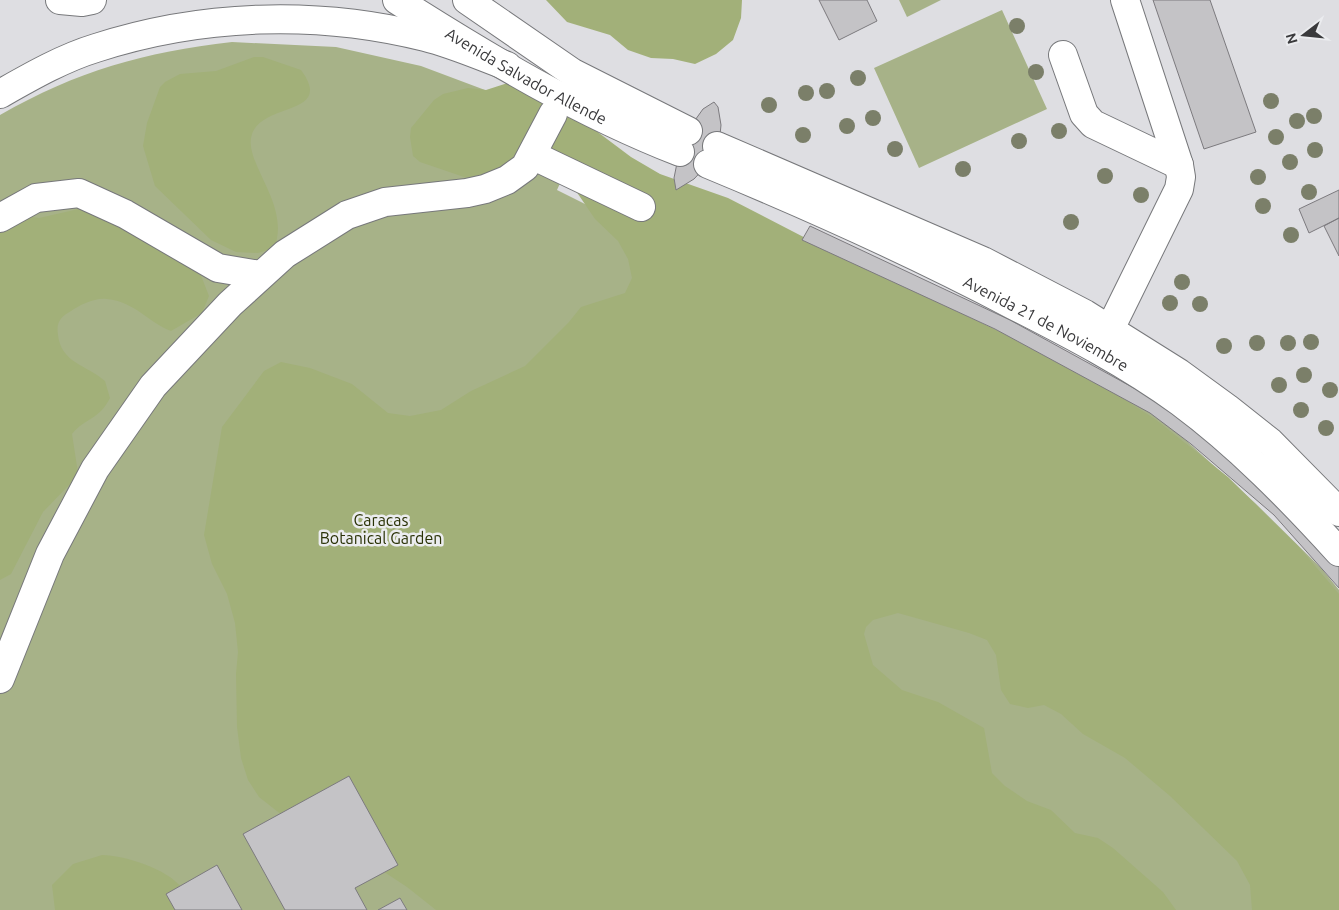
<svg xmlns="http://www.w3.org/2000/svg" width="1339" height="910" viewBox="0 0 1339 910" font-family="Ubuntu,sans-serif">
<rect width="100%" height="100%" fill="#dedee2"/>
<path fill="#a7b288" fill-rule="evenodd" d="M 899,0 L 941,0 L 907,17 Z
M 1002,10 L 1047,109 L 919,168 L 874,68 Z
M 232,42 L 336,47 L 421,66 L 485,90 L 1158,415 L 1255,503 L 1322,569 L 1339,590 L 1339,910 L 0,910 L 0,115 C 77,71 144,52 232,42 ZM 574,152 L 631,227 L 557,190 Z"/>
<path fill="#a2b079" d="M 546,0 L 742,0 L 741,18 L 733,40 L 716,54 L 695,64 L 673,59 L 651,58 L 628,50 L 610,35 L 567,22 Z
M 254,57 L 263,57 L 301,70 C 335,116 263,102 252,134 C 242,162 292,205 274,248 L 258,253 L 236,252 L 211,240 L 155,186 L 143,146 L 147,123 L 160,87 L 165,82 L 180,74 L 216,71 Z
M 511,82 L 595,130 L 631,157 L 660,174 L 728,198 L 819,245 L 1072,366 L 1155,419 L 1228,477 L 1299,547 L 1339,594 L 1339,910 L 1252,910 L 1250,885 L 1237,861 L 1170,796 L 1125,758 L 1083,734 L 1061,714 L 1044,705 L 1028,708 L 1010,704 L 1001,690 L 996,655 L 987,640 L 969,633 L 898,613 L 873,620 L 866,627 L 864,634 L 873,665 L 902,690 L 938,702 L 984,728 L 992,773 L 1005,786 L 1027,801 L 1051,810 L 1075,833 L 1098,838 L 1113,848 L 1163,892 L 1176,910 L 436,910 L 407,887 L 316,827 L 287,819 L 259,797 L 248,780 L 241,758 L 237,727 L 236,674 L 238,652 L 235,623 L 227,594 L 212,564 L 204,535 L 222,427 L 264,371 L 281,362 L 310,368 L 352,384 L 388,413 L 410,416 L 441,410 L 471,391 L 525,366 L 569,322 L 581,307 L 625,293 L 632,278 L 628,259 L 618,241 L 595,219 L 576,191 L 544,175 L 524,171 L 477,179 L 464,177 L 420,162 L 413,156 L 410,137 L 411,128 L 434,100 L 443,94 L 468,88 L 486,90 Z
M 105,203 L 200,273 L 209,296 L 202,313 L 171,331 C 148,322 135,302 107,299 C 96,297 79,305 71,311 C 60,317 56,323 58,335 C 61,363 87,365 105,381 L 110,398 C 98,421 86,417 72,434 L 78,473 L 72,482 L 43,512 L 11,574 L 0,580 L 0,208 C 14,209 25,217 39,218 Z
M 102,855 C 124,855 167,869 181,887 C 186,893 186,903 187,910 L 55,910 L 52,885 L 73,864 Z"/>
<path fill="#c4c3c6" stroke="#7c7a7e" d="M 819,0 L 867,0 L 877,21 L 839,40 Z
M 1153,0 L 1210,0 L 1256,132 L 1204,149 Z
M 714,102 L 718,107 L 721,125 L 720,135 L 708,164 L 694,179 L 676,190 L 674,178 L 679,153 L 693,123 L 703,109 Z
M 1339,190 L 1339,218 L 1309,233 L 1299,209 Z
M 1339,218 L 1339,256 L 1324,226 Z
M 810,226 L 1010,320 L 1163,404 L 1227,452 L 1315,536 L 1339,565 L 1339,588 L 1274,515 L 1191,444 L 1150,413 L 995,329 L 802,240 Z
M 349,776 L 398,865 L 355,888 L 367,910 L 285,910 L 243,834 Z
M 217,865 L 242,910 L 175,910 L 166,894 Z
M 400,898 L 407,910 L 378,910 Z"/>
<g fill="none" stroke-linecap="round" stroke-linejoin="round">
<defs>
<g id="minor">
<path id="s1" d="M 397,0 C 488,58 580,113 680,152"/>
<path d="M 467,0 L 573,73 L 688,131"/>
<path d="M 1063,55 L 1084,114 L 1093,124 L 1179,165"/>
<path d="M 717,146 L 983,261 L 1085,314 L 1179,373 L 1227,408 L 1270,442 L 1339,512"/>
<path d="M 532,155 L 641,207"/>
<path id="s2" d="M 708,164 C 812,207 914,253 1013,305 C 1070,334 1128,364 1180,402 C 1238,445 1290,498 1339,552"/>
<path d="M 0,218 L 36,198 L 79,193 L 125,214 L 218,268 L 260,275"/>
<path d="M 1110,329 L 1179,189 L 1181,177 L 1179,165 L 1125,0"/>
<path d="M 0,679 L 50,554 L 95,469 L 153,386 L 230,304 L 285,254 L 347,215 L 385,202 L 467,193 L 485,189 L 507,180 L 525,167 L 553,114"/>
</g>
<path id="highway" d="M 60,0 L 82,2 L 92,0
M 0,94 C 30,77 63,58 96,48 C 201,14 317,10 425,37 C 453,44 480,56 507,66"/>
</defs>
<use href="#minor" stroke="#77787b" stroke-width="30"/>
<use href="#highway" stroke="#77787b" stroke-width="30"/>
<use href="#minor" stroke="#fff" stroke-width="28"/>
<use href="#highway" stroke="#fff" stroke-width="28"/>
</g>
<g fill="#7b7f69">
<circle cx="1017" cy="26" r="8"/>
<circle cx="1036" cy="72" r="8"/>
<circle cx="858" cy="78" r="8"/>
<circle cx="827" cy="91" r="8"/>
<circle cx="806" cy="93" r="8"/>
<circle cx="1271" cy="101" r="8"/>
<circle cx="769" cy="105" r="8"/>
<circle cx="1314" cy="116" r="8"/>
<circle cx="873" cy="118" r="8"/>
<circle cx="1297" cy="121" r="8"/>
<circle cx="847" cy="126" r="8"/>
<circle cx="1059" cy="131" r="8"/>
<circle cx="803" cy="135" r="8"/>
<circle cx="1276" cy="137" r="8"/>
<circle cx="1019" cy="141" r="8"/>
<circle cx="895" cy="149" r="8"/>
<circle cx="1315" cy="150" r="8"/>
<circle cx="1290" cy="162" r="8"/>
<circle cx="963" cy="169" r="8"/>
<circle cx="1105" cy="176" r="8"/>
<circle cx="1258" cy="177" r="8"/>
<circle cx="1309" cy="192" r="8"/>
<circle cx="1141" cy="195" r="8"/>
<circle cx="1263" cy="206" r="8"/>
<circle cx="1071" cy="222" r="8"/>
<circle cx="1291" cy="235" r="8"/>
<circle cx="1182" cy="282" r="8"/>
<circle cx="1170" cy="303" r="8"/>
<circle cx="1200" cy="304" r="8"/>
<circle cx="1311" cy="342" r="8"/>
<circle cx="1257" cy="343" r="8"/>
<circle cx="1288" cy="343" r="8"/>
<circle cx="1224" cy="346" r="8"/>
<circle cx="1304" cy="375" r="8"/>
<circle cx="1279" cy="385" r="8"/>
<circle cx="1330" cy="390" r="8"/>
<circle cx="1301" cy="410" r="8"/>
<circle cx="1326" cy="428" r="8"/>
</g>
<g text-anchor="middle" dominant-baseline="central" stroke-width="5" stroke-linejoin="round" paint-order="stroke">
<g font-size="16" fill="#3a3a3c" stroke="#ebecef">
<text stroke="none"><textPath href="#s1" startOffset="150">Avenida Salvador Allende</textPath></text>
<text stroke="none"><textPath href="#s2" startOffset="374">Avenida 21 de Noviembre</textPath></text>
</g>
<g font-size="16" fill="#2a3206" stroke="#ebecef">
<text x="381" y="520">Caracas<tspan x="381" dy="18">Botanical Garden</tspan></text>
</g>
</g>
<g transform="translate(1304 35) rotate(254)" stroke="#ebecef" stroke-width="4" paint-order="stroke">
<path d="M0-4L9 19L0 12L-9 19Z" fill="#3a3a3c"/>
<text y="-8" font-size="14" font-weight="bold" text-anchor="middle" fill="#3a3a3c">N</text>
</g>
</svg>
